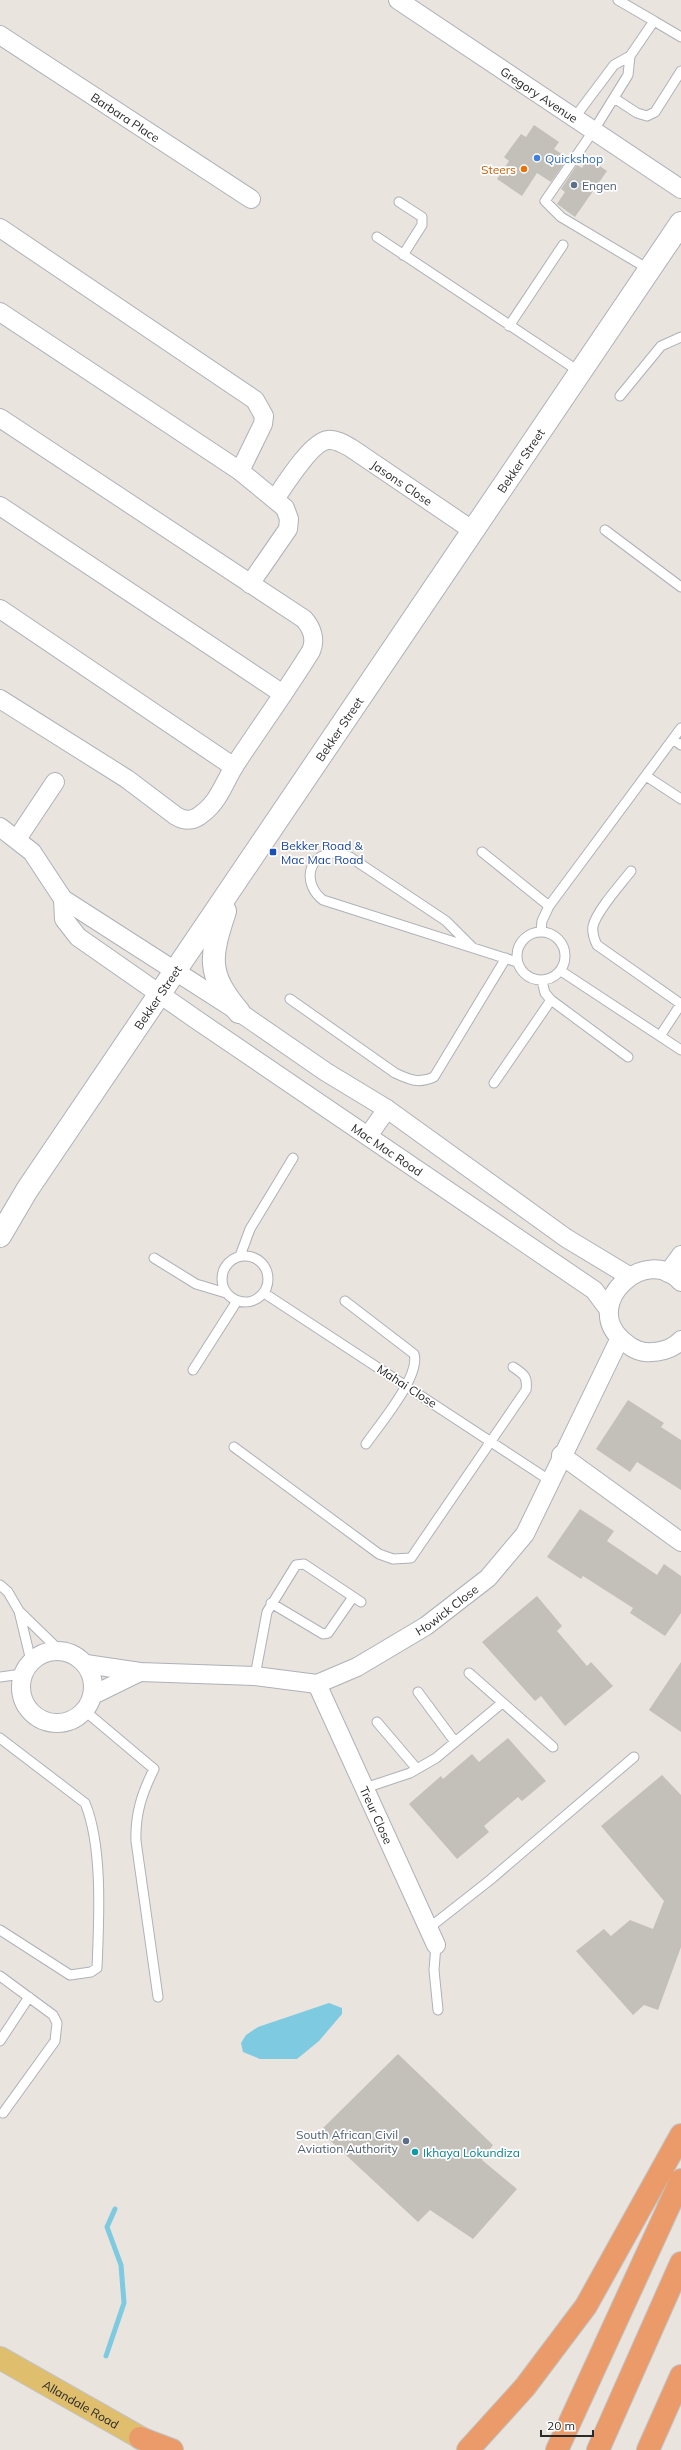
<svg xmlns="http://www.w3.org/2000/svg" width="681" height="2450" viewBox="0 0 681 2450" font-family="Mulish,sans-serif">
<rect width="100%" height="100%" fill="#eae4de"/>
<path fill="#7ecae0" d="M 329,2003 L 342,2008 L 342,2014 L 319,2041 L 297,2059 L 260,2059 L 243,2052 L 241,2043 L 246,2035 L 258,2027 Z"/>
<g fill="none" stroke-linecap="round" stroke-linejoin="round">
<path stroke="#7ecae0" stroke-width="5" d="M 106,2356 L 124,2303 L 121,2265 L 107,2227 L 115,2209"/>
</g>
<path fill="#c3bfb9" d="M 534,125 L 559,142 L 554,149 L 568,158 L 551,182 L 537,173 L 522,196 L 497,179 L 509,161 L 504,157 L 521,134 L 526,137 Z
M 588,158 L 607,171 L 575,217 L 557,204 L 565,192 L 561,189 L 577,165 L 582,168 Z
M 628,1400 L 664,1423 L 661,1427 L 681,1440 L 681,1490 L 637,1462 L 630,1472 L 596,1449 Z
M 580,1509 L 614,1531 L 607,1541 L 657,1575 L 664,1564 L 681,1576 L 681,1613 L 665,1636 L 630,1613 L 633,1608 L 583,1576 L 581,1579 L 547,1557 Z
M 537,1596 L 562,1626 L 557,1631 L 587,1666 L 591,1662 L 613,1686 L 565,1726 L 541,1696 L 535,1701 L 482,1642 Z
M 681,1662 L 681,1732 L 649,1710 Z
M 508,1738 L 546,1781 L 522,1801 L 518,1797 L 484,1826 L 489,1832 L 457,1859 L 409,1804 L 441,1776 L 443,1779 L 472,1754 L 479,1762 Z
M 662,1775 L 681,1795 L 681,1947 L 658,2010 L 644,2005 L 633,2015 L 576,1951 L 604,1929 L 611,1936 L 630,1920 L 653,1929 L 664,1901 L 601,1826 Z
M 398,2054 L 493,2145 L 482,2160 L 517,2189 L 473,2239 L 430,2210 L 418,2222 L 320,2131 Z"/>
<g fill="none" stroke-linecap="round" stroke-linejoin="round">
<defs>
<path id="lane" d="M 654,21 L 681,37
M 630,56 L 628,75 L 594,130 L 545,201 L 561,217 L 650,270
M 614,98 L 637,113 L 647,116 L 655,112 L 681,71
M 575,117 L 614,65 L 630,56 L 654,21 L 618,0
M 399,202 L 422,217 L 422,225 L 403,255
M 377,237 L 580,372
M 509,326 L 563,245
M 620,396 L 661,346 L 681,337
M 605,530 L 681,587
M 673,739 L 681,745
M 646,776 L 681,799
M 482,852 L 549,906
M 631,871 C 621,884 597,910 593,926 C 592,933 594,939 597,945 L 681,1004 L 660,1036
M 541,931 L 542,921 L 549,906 L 681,728
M517 956a24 24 0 1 1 48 0a24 24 0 1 1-48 0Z
M 473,948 L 446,921 L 350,857 C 345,856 339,853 334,853 C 306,855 303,885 323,900 L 517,962
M 561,971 L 681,1050
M 542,981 L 545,993 L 551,1000 L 628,1057
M 290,999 L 395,1073 C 410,1080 419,1084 434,1077 L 506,958
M 494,1083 L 551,1000
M222 1279a23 23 0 1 1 46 0a23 23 0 1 1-46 0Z
M 240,1256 L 250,1229 L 293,1158
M 154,1258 L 196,1284 L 226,1293
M 264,1293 L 549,1480
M 345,1301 L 414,1354 C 421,1376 379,1425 366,1444
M 193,1370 L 237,1301
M 234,1447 L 379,1554 L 393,1559 L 411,1558 L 526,1390 C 528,1377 524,1374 513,1367
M 0,1585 L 8,1592 L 19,1611 L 59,1650
M 271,1603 L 323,1634 L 328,1633 L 353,1597
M 19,1611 L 31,1661
M 469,1673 L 553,1747
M 255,1676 L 267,1612 L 296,1565 L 304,1564 L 361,1602
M 0,1677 L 22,1674
M 418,1692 L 455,1742
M 85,1711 L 154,1769 C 142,1793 135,1814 136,1841 L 158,1997
M 377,1722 L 417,1769
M 0,1738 L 85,1803 C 103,1846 99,1920 97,1968 L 91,1972 L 70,1975 L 0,1930
M 365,1788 L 410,1773 L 436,1758 L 502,1703
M 429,1928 L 490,1880 L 634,1757
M 436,1945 L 434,1970 L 438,2010
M 0,1976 L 53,2015 L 57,2023 L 55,2041 L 3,2113
M 0,2041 L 29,1997"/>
<g id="street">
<path id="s1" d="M 398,0 L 681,189"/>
<path id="s2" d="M 0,35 L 251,199"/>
<path d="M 0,228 L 255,400 L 264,416 L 263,424 L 240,471"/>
<path d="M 0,312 L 240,471 L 285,508 L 289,519 L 288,529 L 250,584"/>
<path d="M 0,418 L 304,619 C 312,628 316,640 311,651 C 287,690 260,727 235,765 C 225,781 219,801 203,813 C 194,821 186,822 176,816 L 127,779 L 0,699"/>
<path id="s3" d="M 275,499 C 284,486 312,441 328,440 C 336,439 344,444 351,448 L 472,530"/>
<path d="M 0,506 L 283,694"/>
<path d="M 0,609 L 234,767"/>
<path d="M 0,827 L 32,852 L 63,899 L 239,1012 L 326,1072 L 387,1109 L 566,1238 L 629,1276"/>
<path d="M 17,839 L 55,782"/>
<path id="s4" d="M 63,899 L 64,919 L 78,937 L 194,1018 L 594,1290 L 609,1310"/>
<path d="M 368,1136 L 387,1109"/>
<path d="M 668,1273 L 681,1255"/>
<path d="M 681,1282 C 646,1243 582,1303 621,1339 C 628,1345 635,1351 645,1352 C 657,1353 672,1350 681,1340"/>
<path d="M 561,1455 L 681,1542"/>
<circle cx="57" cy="1687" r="36"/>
<path id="s5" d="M 86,1664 L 140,1672 L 255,1676 L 317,1684 L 357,1667 L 426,1626 L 488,1578 L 525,1534 L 620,1338"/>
<path id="s6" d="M 317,1684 L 436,1945"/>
<path d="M 93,1695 L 140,1672"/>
</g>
<g id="secondary">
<path d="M 225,911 C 210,957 206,973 239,1012"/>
<path id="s7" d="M 0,1236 L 27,1190 L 681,223"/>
</g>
<g id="primary">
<path id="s8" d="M 0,2358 L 157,2447"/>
</g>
<path id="highway" d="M 140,2438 L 172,2450
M 468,2450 L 525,2387 L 586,2306 L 681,2135
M 557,2450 L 681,2180
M 598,2450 L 681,2263
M 648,2450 L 681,2376"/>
</defs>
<use href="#lane" stroke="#aeb1b9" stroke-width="11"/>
<use href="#street" stroke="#aeb1b9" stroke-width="20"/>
<use href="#secondary" stroke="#aeb1b9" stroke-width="24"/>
<use href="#primary" stroke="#c3c3c3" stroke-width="24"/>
<use href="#highway" stroke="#c3c3c3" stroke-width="24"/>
<use href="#lane" stroke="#fff" stroke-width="9"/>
<use href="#street" stroke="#fff" stroke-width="18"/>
<use href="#secondary" stroke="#fff" stroke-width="22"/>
<use href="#primary" stroke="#dfbf6e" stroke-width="22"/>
<use href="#highway" stroke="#eb9b69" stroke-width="22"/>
</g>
<circle fill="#3f7fe0" stroke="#fff" stroke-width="1.5" cx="537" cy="158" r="4"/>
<circle fill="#e8710a" stroke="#fff" stroke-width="1.5" cx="524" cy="169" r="4"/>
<g fill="#5c6f8a" stroke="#fff" stroke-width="1.5">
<circle cx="574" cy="185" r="4"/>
<circle cx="406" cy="2141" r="4"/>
</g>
<rect fill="#1a4fb4" stroke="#fff" stroke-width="1.5" x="269" y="848" width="8" height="8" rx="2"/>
<circle fill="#0f9aa8" stroke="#fff" stroke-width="1.5" cx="415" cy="2152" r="4"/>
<g text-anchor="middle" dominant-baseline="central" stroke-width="3.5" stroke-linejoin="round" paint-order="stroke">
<g font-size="12" fill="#2a2a2a" stroke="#fff">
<text stroke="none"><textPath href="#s1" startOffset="170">Gregory Avenue</textPath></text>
<text stroke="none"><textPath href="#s2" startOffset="150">Barbara Place</textPath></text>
<text stroke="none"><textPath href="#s7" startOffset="934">Bekker Street</textPath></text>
<text stroke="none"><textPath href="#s3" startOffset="167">Jasons Close</textPath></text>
<text stroke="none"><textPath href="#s7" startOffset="610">Bekker Street</textPath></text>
<text stroke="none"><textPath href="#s7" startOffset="286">Bekker Street</textPath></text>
<text stroke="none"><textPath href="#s4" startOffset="418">Mac Mac Road</textPath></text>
<text transform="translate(407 1386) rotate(33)">Mahai Close</text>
<text stroke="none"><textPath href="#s5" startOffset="382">Howick Close</textPath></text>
<text stroke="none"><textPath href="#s6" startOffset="144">Treur Close</textPath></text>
<text stroke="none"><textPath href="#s8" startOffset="93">Allandale Road</textPath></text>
</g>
<g font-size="12" fill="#366cbe" stroke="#fff" text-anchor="start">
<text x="545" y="158">Quickshop</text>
</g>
<g font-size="12" fill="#c56008" stroke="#fff" text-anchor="end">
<text x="516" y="169">Steers</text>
</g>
<g font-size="12" fill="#4e5e75" stroke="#fff" text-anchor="start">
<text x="582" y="185">Engen</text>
<text x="398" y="2134" text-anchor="end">South African Civil<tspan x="398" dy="14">Aviation Authority</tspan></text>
</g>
<g font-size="12" fill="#164399" stroke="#fff" text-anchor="start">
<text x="281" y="845">Bekker Road &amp;<tspan x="281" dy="14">Mac Mac Road</tspan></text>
</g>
<g font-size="12" fill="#0d838f" stroke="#fff" text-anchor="start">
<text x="423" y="2152">Ikhaya Lokundiza</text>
</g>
</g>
<path d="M541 2430v6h52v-6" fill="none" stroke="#2a2a2a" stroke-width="2"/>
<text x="547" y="2430" font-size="12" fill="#2a2a2a" stroke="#ffffff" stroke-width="3" paint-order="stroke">20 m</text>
</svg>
